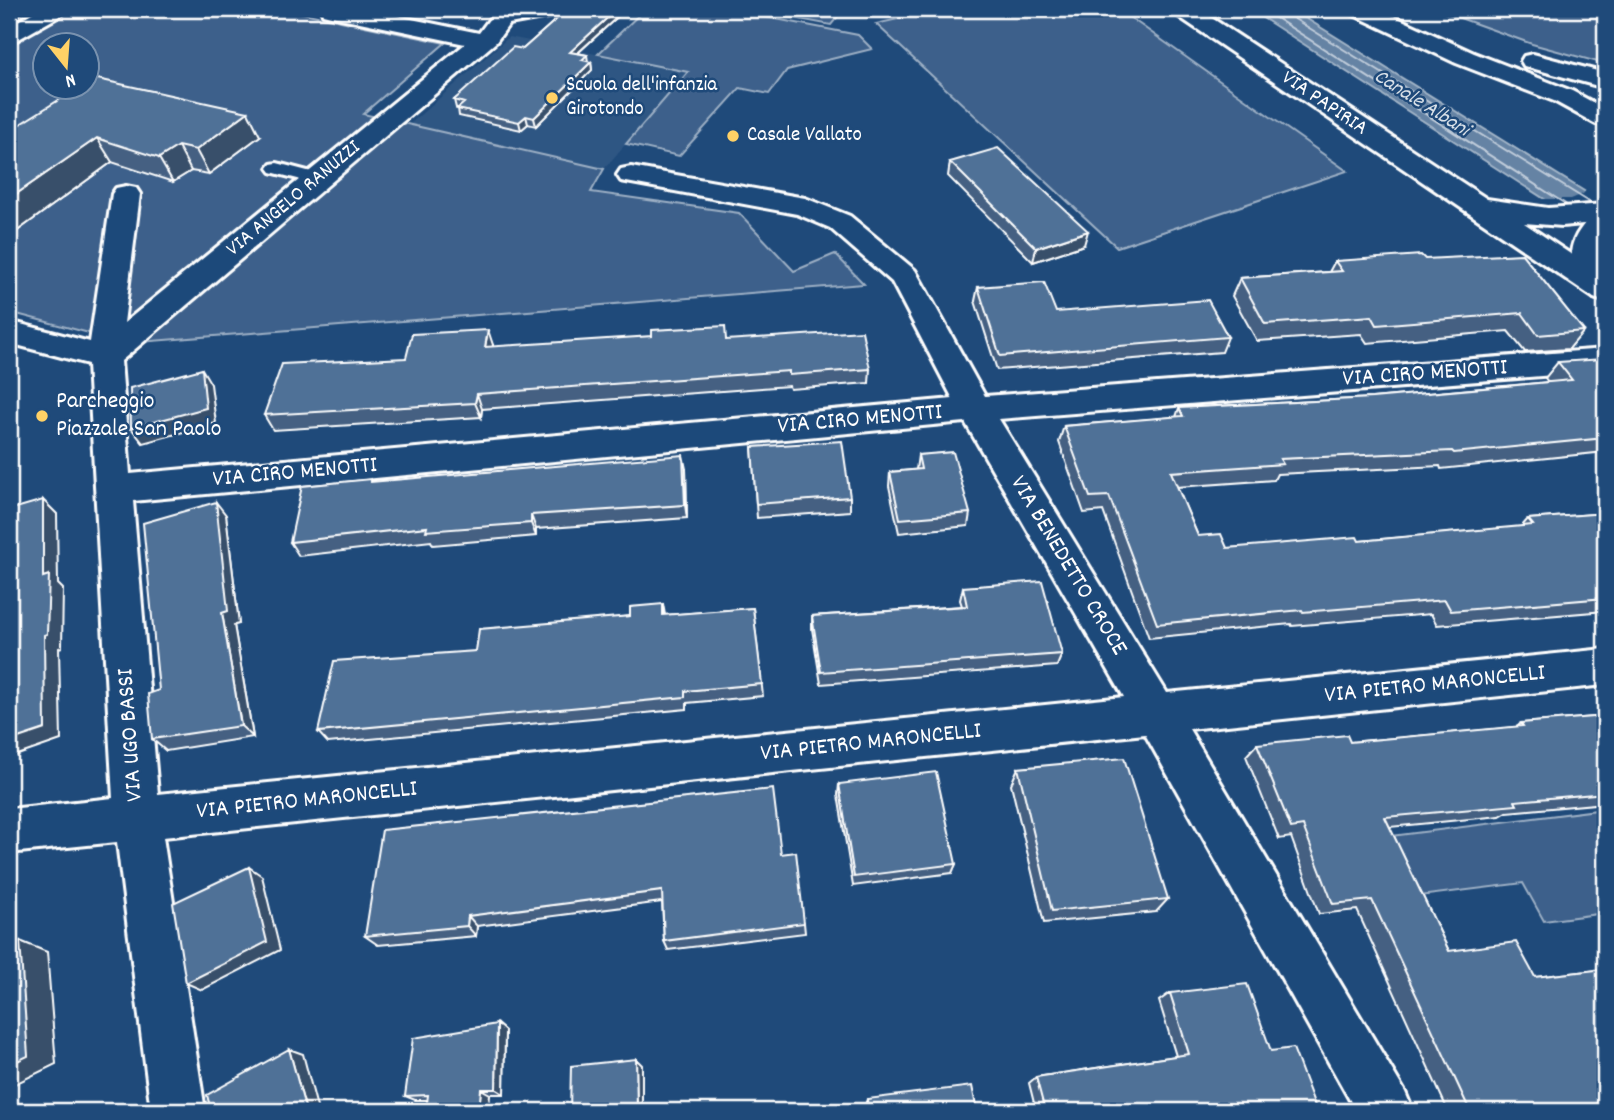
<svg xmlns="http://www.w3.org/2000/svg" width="1614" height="1120" viewBox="0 0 1614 1120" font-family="Dekko,sans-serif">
<rect width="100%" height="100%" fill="#1f4a7a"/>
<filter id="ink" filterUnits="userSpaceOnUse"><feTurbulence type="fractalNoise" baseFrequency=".0143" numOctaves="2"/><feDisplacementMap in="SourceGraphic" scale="14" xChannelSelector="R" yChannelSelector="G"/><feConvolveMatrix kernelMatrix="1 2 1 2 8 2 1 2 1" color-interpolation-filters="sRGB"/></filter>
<g filter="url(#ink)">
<path fill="#2e5683" d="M 509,37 L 688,72 L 604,169 L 410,124 Z"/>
<path fill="#3c618b" stroke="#9eb0c5" stroke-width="2" fill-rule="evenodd" d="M 48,9 L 284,9 L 445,43 L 363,114 L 604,169 L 591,192 L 739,213 L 794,271 L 835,254 L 864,284 L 127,343 L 9,312 L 9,31 ZM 46,46 L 88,46 L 88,88 L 46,88 Z
M 645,9 L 725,9 L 858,35 L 872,49 L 787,70 L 769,94 L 740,88 L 679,156 L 626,144 L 688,72 L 598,54 Z
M 746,9 L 844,9 L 831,25 Z
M 941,9 L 1118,9 L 1347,171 L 1117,247 L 876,24 Z
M 1435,9 L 1605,9 L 1605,64 L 1532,44 Z
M 1605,809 L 1605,913 L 1544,921 L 1523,883 L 1420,896 L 1391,836 Z"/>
<path fill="#6583a4" stroke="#a3b5c8" stroke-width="2" d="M 1249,9 L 1291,9 L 1605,204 L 1605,238 Z"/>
<path fill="#1f4a7a" d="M 1587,189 L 1605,200 L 1605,241 L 1538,199 L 1571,199 L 1583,194 Z"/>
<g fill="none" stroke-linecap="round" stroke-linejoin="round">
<path stroke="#c1cddb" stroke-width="2" d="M 1262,9 L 1567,205
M 1289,9 L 1293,18 L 1591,203"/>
<defs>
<path id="lane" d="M 277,163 L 323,175 L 326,179 L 317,184 L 271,172 L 268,168 L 271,164 Z"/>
<path id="street" d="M 39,9 L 66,9 L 63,14 L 17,40 L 9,42 L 9,26 Z
M 320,9 L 363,9 L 479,33 L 493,14 L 520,9 L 567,9 L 564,14 L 509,24 L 496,42 L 121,361 L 130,474 L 953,399 L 892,282 L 830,228 L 797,214 L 621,181 L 617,175 L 621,169 L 631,167 L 805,198 L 850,216 L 915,270 L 985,396 L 1605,349 L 1605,371 L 999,419 L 1167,693 L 1605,649 L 1605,685 L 1189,729 L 1405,1092 L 1413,1111 L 1356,1111 L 1145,734 L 163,837 L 205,1111 L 151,1111 L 117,842 L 9,853 L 9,809 L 113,798 L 88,364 L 9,343 L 9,321 L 90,342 L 112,194 L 116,188 L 126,186 L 136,188 L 140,194 L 124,323 L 465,44 L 331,16 L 323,14 ZM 965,422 L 1124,697 L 158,794 L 133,501 Z"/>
<path id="secondary" d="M 1172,9 L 1198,9 L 1487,199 L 1548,208 L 1605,204 L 1605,222 L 1562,226 L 1524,223 L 1605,277 L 1605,301 L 1594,298 L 1175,14 Z"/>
<path id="primary" d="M 1605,211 L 1605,236 L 1600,255 L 1605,269 L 1605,301 L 1594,298 C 1576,273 1560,256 1582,227 C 1589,218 1595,214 1605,211 Z"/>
<path id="highway" d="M 1349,9 L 1378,9 L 1474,53 L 1572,91 L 1605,109 L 1605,127 L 1596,124 L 1554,101 L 1456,63 L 1352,14 Z
M 1533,54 L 1605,73 L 1605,88 L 1524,66 L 1521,61 L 1524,56 Z"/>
</defs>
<use href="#lane" stroke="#fff" stroke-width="6"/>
<use href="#street" stroke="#fff" stroke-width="6"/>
<use href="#secondary" stroke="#fff" stroke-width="6"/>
<use href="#primary" stroke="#fff" stroke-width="6"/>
<use href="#highway" stroke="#fff" stroke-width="6"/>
<use href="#lane" fill="#1f4a7a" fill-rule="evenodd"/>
<use href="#street" fill="#1f4a7a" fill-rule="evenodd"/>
<use href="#secondary" fill="#1f4a7a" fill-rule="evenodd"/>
<use href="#primary" fill="#1f4a7a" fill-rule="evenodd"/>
<use href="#highway" fill="#1f4a7a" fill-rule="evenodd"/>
</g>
<path fill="#456182" stroke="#fff" stroke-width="2" d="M 568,9 L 626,9 L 578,53 L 587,55 L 588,62 L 591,62 L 592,70 L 536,126 L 528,124 L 521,130 L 459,116 L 458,108 L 456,108 L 454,100 L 523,49 Z
M 9,131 L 260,136 L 209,174 L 191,171 L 173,182 L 112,162 L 9,237 Z
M 950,162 L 1084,245 L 1033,262 L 948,176 Z
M 1425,259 L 1584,331 L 1569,349 L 1525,352 L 1508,331 L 1367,343 L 1361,334 L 1257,341 L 1232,296 L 1240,278 L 1329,272 L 1335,261 Z
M 978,287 L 1056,312 L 1228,337 L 1222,352 L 997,370 L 975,301 Z
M 726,340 L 870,369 L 869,383 L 790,389 L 789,386 L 482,409 L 481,417 L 273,430 L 264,415 L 406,358 L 493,345 L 493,347 Z
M 1605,361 L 1605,452 L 1441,469 L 1440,466 L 1277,474 L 1274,480 L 1177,487 L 1198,536 L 1227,548 L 1359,541 L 1521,527 L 1528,519 L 1605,513 L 1605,611 L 1437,625 L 1431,614 L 1292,626 L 1291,624 L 1149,638 L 1103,511 L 1084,513 L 1059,442 L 1064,426 L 1176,417 L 1179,408 L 1372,398 L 1548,382 L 1545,378 L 1558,362 Z
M 752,447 L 850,497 L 850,511 L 757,518 Z
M 918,455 L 970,513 L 968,526 L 899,533 L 889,486 L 890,472 L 916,470 Z
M 686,469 L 687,518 L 536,529 L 536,536 L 433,545 L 431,541 L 299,556 L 290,542 L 371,479 L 373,482 Z
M 226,515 L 239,624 L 234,625 L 253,737 L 166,751 L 152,739 Z
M 963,587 L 1062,654 L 1057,666 L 821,684 L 812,629 L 812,616 L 962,606 L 960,600 Z
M 663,604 L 665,615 L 753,608 L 763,696 L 687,703 L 687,709 L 328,743 L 318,732 L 476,651 L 630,616 Z
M 1605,716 L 1605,803 L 1507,812 L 1500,816 L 1389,827 L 1449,951 L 1535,977 L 1605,969 L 1605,1101 L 1602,1102 L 1595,1111 L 1448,1111 L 1357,910 L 1319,914 L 1291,837 L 1279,839 L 1246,756 L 1257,744 L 1350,742 L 1517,727 L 1521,723 Z
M 1018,768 L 1168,899 L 1156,912 L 1044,923 L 1011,784 Z
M 839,784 L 956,864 L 952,873 L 853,886 L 838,795 Z
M 781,854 L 804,923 L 805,933 L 668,950 L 664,941 L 662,902 L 477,926 L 476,936 L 378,945 L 365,936 Z
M 1170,993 L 1271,1051 L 1317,1111 L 1036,1111 L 1029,1083 L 1036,1077 L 1176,1056 L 1159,1001 Z
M 497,1024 L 505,1031 L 504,1094 L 490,1094 L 488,1111 L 426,1111 L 427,1100 L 415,1100 L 405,1096 Z
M 867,1099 L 977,1111 L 866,1111 L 865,1105 Z"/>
<path fill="#384f6a" stroke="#fff" stroke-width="2" d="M 16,9 L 32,9 L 20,15 Z
M 617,9 L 626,9 L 571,59 L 570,52 Z
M 591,62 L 592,70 L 536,126 L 534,118 Z
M 248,112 L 260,136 L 209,174 L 196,150 Z
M 526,116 L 528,124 L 521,130 L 519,122 Z
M 97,138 L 112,162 L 9,237 L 9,199 Z
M 178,146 L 191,171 L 173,182 L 159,158 Z
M 1088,231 L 1084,245 L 1033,262 L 1036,248 Z
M 488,330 L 493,345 L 490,362 L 485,347 Z
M 202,369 L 211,384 L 216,423 L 143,443 L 131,428 Z
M 477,394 L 482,409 L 481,417 L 475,403 Z
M 683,455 L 686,469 L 687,518 L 685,505 Z
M 43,500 L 57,514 L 58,584 L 63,589 L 62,647 L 59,648 L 61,740 L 9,758 L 9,741 L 43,577 Z
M 216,502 L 226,515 L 239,624 L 234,625 L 253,737 L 241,726 L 222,613 Z
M 531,515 L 536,529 L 536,536 L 531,523 Z
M 249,867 L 262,876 L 280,950 L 202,990 L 186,983 Z
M 468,916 L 477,926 L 476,936 L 467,926 Z
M 20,941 L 47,952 L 56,1064 L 9,1087 L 9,1065 Z
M 497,1024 L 505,1031 L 504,1094 L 496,1089 Z
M 289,1049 L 303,1054 L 318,1111 L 306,1111 Z
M 636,1059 L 642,1065 L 642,1111 L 637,1111 Z
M 481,1089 L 490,1094 L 488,1111 L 479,1111 Z"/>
<path fill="#507197" stroke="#fff" stroke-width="2" d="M 568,9 L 617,9 L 570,52 L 587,55 L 582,60 L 591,62 L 534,118 L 526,116 L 519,122 L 457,109 L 464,103 L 454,100 L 513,47 L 523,49 Z
M 93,78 L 248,112 L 196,150 L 178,146 L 159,158 L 97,138 L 9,199 L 9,131 L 78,88 L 88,88 L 88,82 Z
M 998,148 L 1088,231 L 1036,248 L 950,162 Z
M 1522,254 L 1584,331 L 1538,335 L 1522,313 L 1377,325 L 1372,316 L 1265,324 L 1240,278 L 1342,271 L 1335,261 L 1421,255 L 1425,259 Z
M 1044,282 L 1056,312 L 1208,300 L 1228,337 L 1000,356 L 978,287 Z
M 725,326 L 726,340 L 862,331 L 870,369 L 789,375 L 789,371 L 477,394 L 475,403 L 264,415 L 282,364 L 406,358 L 412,334 L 488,330 L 485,347 L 652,336 L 652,330 Z
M 1603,359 L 1605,361 L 1605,438 L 1454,453 L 1452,451 L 1280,459 L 1283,464 L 1171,472 L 1198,536 L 1221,534 L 1227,548 L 1357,537 L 1359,541 L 1533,525 L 1528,519 L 1605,513 L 1605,598 L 1451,611 L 1445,600 L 1303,612 L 1302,610 L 1157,624 L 1109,496 L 1090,497 L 1064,426 L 1183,416 L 1179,408 L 1372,398 L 1572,380 L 1558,362 Z
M 202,369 L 206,408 L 131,428 L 130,388 Z
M 842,441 L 850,497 L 756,504 L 752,447 Z
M 953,452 L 970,513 L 900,519 L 890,472 L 921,469 L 918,455 Z
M 683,455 L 685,505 L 531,515 L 531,523 L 426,531 L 427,527 L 290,542 L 302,486 L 371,479 L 371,482 Z
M 43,500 L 43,577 L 49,575 L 47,634 L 44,635 L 45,729 L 9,741 L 9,510 Z
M 216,502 L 228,611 L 222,613 L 241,726 L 152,739 L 148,694 L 159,690 L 143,523 Z
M 1042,581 L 1062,654 L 821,672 L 812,616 L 967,606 L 963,587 Z
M 663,604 L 663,615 L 753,608 L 762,684 L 685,691 L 685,697 L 318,732 L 334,661 L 476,651 L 479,629 L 630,616 L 630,607 Z
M 1605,716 L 1605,793 L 1515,801 L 1517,805 L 1385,817 L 1449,951 L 1516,942 L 1535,977 L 1605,969 L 1605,1100 L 1601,1100 L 1605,1109 L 1591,1111 L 1470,1111 L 1372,900 L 1333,904 L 1303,826 L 1291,828 L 1257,744 L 1347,735 L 1350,742 L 1523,726 L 1521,723 Z
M 1124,758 L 1168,899 L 1052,911 L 1018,768 Z
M 936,772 L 956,864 L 854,877 L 839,784 Z
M 773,789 L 781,854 L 796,852 L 804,923 L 664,941 L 662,891 L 468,916 L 467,926 L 365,936 L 382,830 Z
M 249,867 L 267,942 L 186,983 L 173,903 Z
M 20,941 L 28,1056 L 9,1065 L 9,946 Z
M 1247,984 L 1271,1051 L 1293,1048 L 1317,1111 L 1045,1111 L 1036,1077 L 1189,1054 L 1170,993 Z
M 497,1024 L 496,1089 L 481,1089 L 479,1111 L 426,1111 L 428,1095 L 405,1096 L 413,1038 Z
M 289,1049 L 306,1111 L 211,1111 L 207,1095 Z
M 636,1059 L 637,1111 L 570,1111 L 571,1066 Z
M 972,1086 L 977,1111 L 868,1111 L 867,1099 Z"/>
</g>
<g fill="#ffd166" stroke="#1f4a7a" stroke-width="2.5">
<circle cx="552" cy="98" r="7"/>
<circle cx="733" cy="136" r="7"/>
<circle cx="42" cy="416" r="7"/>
</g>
<g text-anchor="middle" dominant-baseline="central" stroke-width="5" stroke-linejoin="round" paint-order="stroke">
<g font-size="21" fill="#fff" stroke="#1f4a7a" text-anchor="start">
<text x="566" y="86">Scuola dell'infanzia<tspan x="566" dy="24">Girotondo</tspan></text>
<text x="747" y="136">Casale Vallato</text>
</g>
<g font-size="21" fill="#fff" stroke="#1f4a7a">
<text transform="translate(1324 104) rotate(34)">VIA PAPIRIA</text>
<text transform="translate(294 199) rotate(-40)">VIA ANGELO RANUZZI</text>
</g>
<g font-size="21" font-style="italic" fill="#d8e0e8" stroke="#1f4a7a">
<text transform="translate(1421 104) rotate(32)">Canale Albani</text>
</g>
<g font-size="24" fill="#fff" stroke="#1f4a7a">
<text transform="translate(1425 374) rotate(-4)">VIA CIRO MENOTTI</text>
<text transform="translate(860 420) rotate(-5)">VIA CIRO MENOTTI</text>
<text transform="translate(295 473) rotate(-5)">VIA CIRO MENOTTI</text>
<text transform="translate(1068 566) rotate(59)">VIA BENEDETTO CROCE</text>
<text transform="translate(1435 685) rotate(-6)">VIA PIETRO MARONCELLI</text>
<text transform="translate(131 735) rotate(-94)">VIA UGO BASSI</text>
<text transform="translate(871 743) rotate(-6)">VIA PIETRO MARONCELLI</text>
<text transform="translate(307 801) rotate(-6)">VIA PIETRO MARONCELLI</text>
</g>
<g font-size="24" fill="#fff" stroke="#1f4a7a" text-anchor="start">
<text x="56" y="402">Parcheggio<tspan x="56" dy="28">Piazzale San Paolo</tspan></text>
</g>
</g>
<rect width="1614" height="1120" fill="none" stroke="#1f4a7a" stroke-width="35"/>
<rect x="18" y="18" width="1579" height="1085" fill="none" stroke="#fff" stroke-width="2.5" filter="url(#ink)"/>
<g transform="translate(66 66) rotate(163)"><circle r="33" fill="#1f4a7a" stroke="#7992af" stroke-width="2"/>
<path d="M0-5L12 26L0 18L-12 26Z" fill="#ffd166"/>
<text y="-10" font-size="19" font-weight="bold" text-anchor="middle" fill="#ffffff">N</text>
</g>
</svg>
